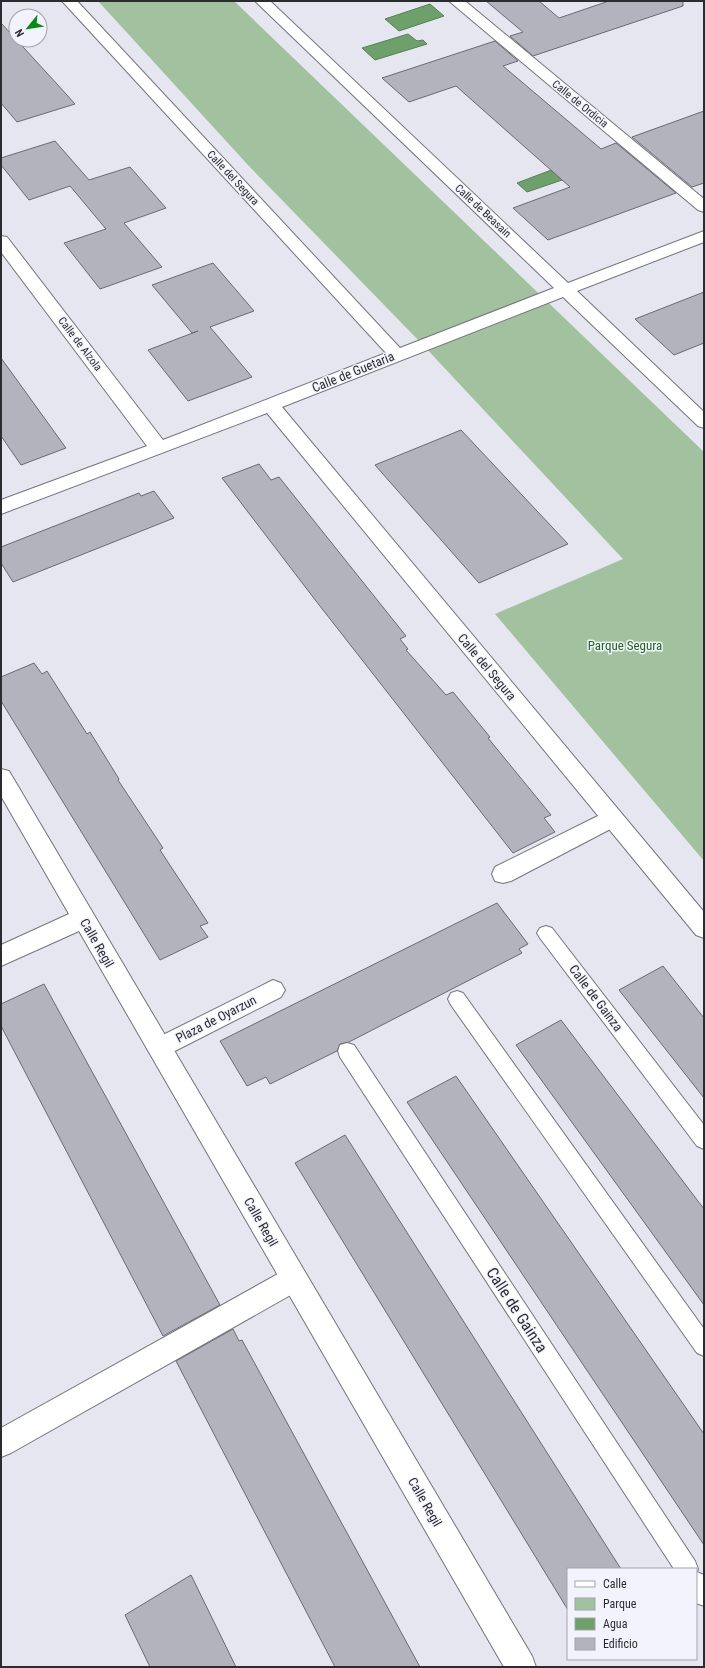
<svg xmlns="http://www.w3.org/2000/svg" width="705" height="1668" viewBox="0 0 705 1668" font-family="'Roboto Condensed',sans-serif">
<rect width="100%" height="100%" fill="#e5e6ef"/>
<path fill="#a1c19f" d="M 98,1 L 234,1 L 704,452 L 704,861 L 495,614 L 623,559 L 423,345 L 248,165 Z"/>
<path fill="#6ea06b" stroke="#5a7d59" d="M 430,4 L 444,16 L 399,31 L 385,19 Z
M 408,34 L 417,41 L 423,40 L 427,44 L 375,60 L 362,48 Z
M 554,169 L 565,179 L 527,192 L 517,183 Z"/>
<path fill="#b2b3bc" stroke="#6a6a73" d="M 486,1 L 539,1 L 559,18 L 609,1 L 683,1 L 683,6 L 533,56 L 510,36 L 523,32 Z
M 1,23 L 57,84 L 75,104 L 17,122 L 1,103 Z
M 495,41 L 518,61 L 503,66 L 601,149 L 616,143 L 676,193 L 548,240 L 513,208 L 570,187 L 456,86 L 409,102 L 382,78 Z
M 704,111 L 704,183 L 692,187 L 632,137 Z
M 55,141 L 89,180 L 130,167 L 166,208 L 124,223 L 162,267 L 100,289 L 64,243 L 106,229 L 70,186 L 29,200 L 1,165 L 1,158 Z
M 213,263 L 254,311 L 210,327 L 252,377 L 188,401 L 148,350 L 198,331 L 192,333 L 152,285 Z
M 704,292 L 704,343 L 674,355 L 635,319 Z
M 1,358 L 66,448 L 21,465 L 1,436 Z
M 461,430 L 568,544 L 479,583 L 375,465 Z
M 259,464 L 271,480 L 279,477 L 406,636 L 400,639 L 408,649 L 406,650 L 446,695 L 453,692 L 490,737 L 488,738 L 551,815 L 544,818 L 555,832 L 513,853 L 316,601 L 222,478 Z
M 154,491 L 174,518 L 13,582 L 1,563 L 1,547 L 139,493 L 141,496 Z
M 34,663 L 42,674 L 47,671 L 87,734 L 90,732 L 119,779 L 118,780 L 163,848 L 160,850 L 208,923 L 200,926 L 208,937 L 160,960 L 1,701 L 1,677 Z
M 497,903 L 528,944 L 519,949 L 522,953 L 349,1042 L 340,1044 L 337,1051 L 270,1084 L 266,1077 L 247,1086 L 220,1041 Z
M 663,966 L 704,1018 L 704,1098 L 619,990 Z
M 44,984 L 220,1305 L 163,1336 L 1,1026 L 1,1004 Z
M 561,1020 L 704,1209 L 704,1305 L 516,1045 Z
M 456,1076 L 704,1434 L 704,1545 L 407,1102 Z
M 345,1135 L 621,1569 L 568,1569 L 568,1610 L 295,1163 Z
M 233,1329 L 239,1341 L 242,1340 L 420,1667 L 335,1667 L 176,1361 Z
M 191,1575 L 236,1667 L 150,1667 L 125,1615 Z"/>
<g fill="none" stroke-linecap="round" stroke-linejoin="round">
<defs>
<path id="service" d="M 546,926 L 552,928 L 704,1125 L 704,1149 L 697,1146 L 540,938 L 537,933 L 540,928 Z
M 457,991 L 463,993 L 704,1329 L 704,1356 L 697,1353 L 451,1005 L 448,999 L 451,993 Z
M 347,1043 L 354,1045 L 695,1561 L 698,1569 L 697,1572 L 704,1575 L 704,1606 L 696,1603 L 696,1569 L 674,1569 L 340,1057 L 338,1051 L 340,1045 Z"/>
<path id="pedestrian" d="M 612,809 L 620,812 L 623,818 L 620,824 L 511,881 L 503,883 L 495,881 L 492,874 L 495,867 Z
M 273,980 L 281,983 L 285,990 L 281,997 L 167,1055 L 159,1059 L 151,1055 L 147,1048 L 151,1041 Z
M 294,1266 L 303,1270 L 307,1279 L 303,1288 L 11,1453 L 1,1457 L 1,1428 L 285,1270 Z"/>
<path id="minor" d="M 62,1 L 77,1 L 400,348 L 554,288 L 255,1 L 270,1 L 568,283 L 704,231 L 704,242 L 577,291 L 704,412 L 704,428 L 698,426 L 563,297 L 282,407 L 704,912 L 704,938 L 696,935 L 267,413 L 1,514 L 1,500 L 147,446 L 1,252 L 1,236 L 7,237 L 163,440 L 386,353 Z
M 449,1 L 465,1 L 704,199 L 704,212 L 698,210 Z
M 1,769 L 9,771 L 532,1656 L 536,1667 L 504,1667 L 79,931 L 1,966 L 1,945 L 69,914 L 1,796 Z"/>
</defs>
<use href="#service" stroke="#74747c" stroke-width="2"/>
<use href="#pedestrian" stroke="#74747c" stroke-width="2"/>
<use href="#minor" stroke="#74747c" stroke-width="2"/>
<use href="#service" fill="#fff" fill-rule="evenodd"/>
<use href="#pedestrian" fill="#fff" fill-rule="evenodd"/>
<use href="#minor" fill="#fff" fill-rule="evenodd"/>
</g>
<g text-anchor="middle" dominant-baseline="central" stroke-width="3" stroke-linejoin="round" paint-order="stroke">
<g font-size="11" fill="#2c2c30" stroke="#f3f3fd">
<text transform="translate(580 104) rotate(39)">Calle de Ordicia</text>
<text transform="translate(233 178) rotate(47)">Calle del Segura</text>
<text transform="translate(483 211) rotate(43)">Calle de Beasain</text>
<text transform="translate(80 344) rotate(53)">Calle de Alzola</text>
</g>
<g font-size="13" fill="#2c2c30" stroke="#f3f3fd">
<text transform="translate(353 372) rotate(-22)">Calle de Guetaria</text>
<text transform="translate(487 667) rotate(50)">Calle del Segura</text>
<text transform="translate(97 943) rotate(60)">Calle Regil</text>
<text transform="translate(596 998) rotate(53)">Calle de Gainza</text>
<text transform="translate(216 1019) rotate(-27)">Plaza de Oyarzun</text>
<text transform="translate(261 1222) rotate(60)">Calle Regil</text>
<text transform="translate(425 1502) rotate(60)">Calle Regil</text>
</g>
<g font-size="13" fill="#1f6520" stroke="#f3f3fd">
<text x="625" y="645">Parque Segura</text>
</g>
<g font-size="16" fill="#2c2c30" stroke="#f3f3fd">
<text transform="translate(517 1310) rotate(57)">Calle de Gainza</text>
</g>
</g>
<rect width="705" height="1668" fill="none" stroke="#2c2c30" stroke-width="4"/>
<rect x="567" y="1568" width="130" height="92" fill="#f3f3fd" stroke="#a3a3ab"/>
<rect x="575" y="1581" width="20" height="6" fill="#ffffff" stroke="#a3a3ab"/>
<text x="603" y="1588" font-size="12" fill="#2c2c30">Calle</text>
<rect x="575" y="1598" width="20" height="12" fill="#a1c19f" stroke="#a3a3ab"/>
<text x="603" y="1608" font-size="12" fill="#2c2c30">Parque</text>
<rect x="575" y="1618" width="20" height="12" fill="#6ea06b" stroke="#a3a3ab"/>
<text x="603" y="1628" font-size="12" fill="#2c2c30">Agua</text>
<rect x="575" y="1638" width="20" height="12" fill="#b2b3bc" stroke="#a3a3ab"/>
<text x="603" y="1648" font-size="12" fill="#2c2c30">Edificio</text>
<g transform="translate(28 28) rotate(240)"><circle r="19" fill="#f3f3fd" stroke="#a3a3ab"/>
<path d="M0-3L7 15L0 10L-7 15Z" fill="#088b16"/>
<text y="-6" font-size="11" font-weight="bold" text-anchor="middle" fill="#2c2c30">N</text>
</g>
</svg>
